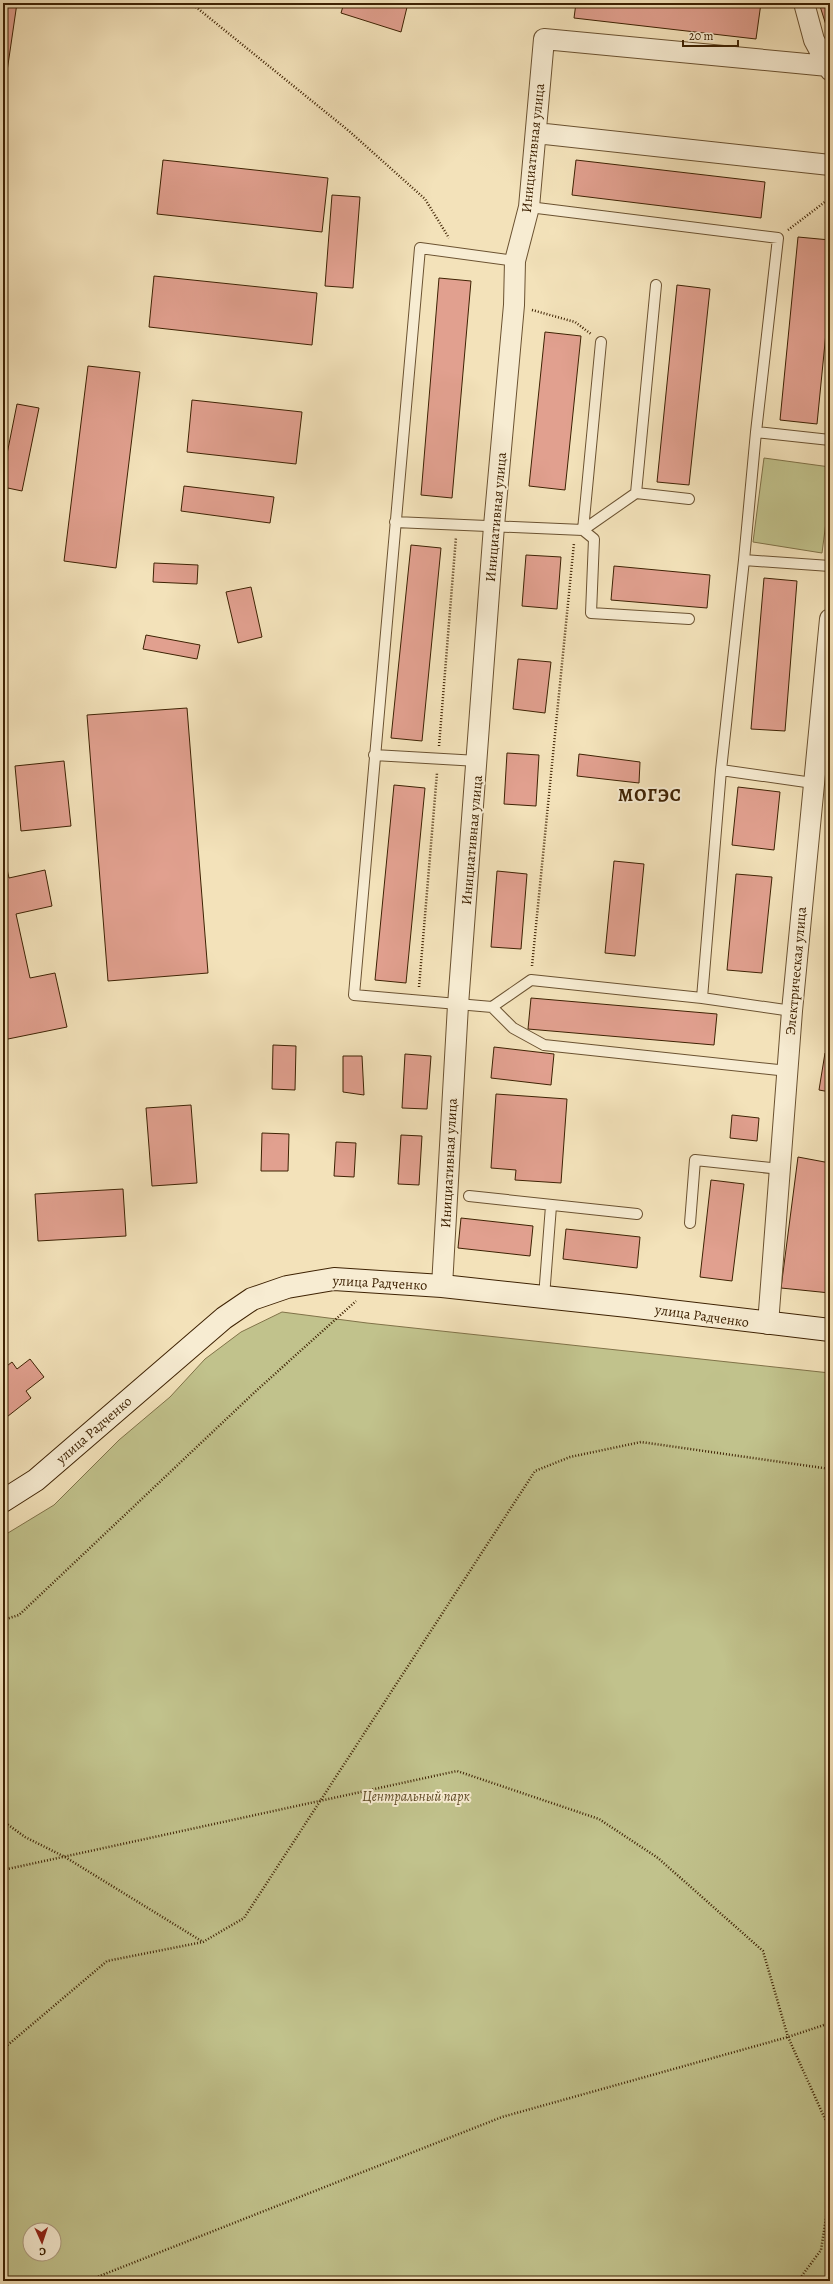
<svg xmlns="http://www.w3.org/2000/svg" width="833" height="2284" viewBox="0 0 833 2284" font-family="Alegreya,serif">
<rect width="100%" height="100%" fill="#f3e2ba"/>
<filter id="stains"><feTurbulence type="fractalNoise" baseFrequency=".005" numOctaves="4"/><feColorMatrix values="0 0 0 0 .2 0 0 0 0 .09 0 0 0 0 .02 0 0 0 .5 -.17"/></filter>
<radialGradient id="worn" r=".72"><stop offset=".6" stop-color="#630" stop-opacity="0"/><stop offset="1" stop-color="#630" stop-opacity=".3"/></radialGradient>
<path fill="#c1c28c" stroke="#807248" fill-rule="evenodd" d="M 764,458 L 830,467 L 830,491 L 822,553 L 753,542 Z
M 282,1312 L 367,1323 L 830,1373 L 830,2281 L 3,2281 L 3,1536 L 54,1505 L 119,1440 L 170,1397 L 205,1359 L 241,1332 ZM 30,2230 L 54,2230 L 54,2254 L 30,2254 Z"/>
<path fill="#e1a08f" stroke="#3e2203" d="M 3,3 L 17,3 L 3,99 Z
M 344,3 L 408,3 L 401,32 L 341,13 Z
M 576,3 L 761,3 L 756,39 L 574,18 Z
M 819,3 L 830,3 L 830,24 L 826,25 Z
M 163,160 L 328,178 L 322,232 L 157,214 Z
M 576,160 L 765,182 L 761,218 L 572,195 Z
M 332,195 L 360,197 L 353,288 L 325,286 Z
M 798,237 L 830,240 L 830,292 L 817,424 L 780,420 Z
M 154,276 L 317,293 L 312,345 L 149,327 Z
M 439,278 L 471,281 L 452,498 L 421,495 Z
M 677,285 L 710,289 L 689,485 L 657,482 Z
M 545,332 L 581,336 L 565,490 L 529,486 Z
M 88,366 L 140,372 L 116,568 L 64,561 Z
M 192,400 L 302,412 L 296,464 L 187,452 Z
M 17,404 L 39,408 L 22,491 L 3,487 L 3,474 Z
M 184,486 L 274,497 L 270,523 L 181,511 Z
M 411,545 L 441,548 L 422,741 L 391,738 Z
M 526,555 L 561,557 L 557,609 L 522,606 Z
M 154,563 L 198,565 L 197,584 L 153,582 Z
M 614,566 L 710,575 L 707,608 L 611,600 Z
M 764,578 L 797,581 L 785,731 L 751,729 Z
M 251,587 L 262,637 L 238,643 L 226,592 Z
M 146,635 L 200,645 L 197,659 L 143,649 Z
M 518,659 L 551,662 L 545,713 L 513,709 Z
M 187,708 L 208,973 L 108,981 L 87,715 Z
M 507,753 L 539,755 L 536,806 L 504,804 Z
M 579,754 L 640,762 L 639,783 L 577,776 Z
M 64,761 L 71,826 L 21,831 L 15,766 Z
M 394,785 L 425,788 L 406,983 L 375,980 Z
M 738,787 L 780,792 L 774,850 L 732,845 Z
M 3,851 L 9,878 L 45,870 L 52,906 L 16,914 L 30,978 L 55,973 L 67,1027 L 3,1040 Z
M 614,861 L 644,864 L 635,956 L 605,953 Z
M 497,871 L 527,874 L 521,949 L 491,947 Z
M 736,874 L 772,877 L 762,973 L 727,970 Z
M 531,998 L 717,1014 L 714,1045 L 528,1029 Z
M 273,1045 L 296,1046 L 295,1090 L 272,1089 Z
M 494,1047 L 554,1054 L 551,1085 L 491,1078 Z
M 825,1053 L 830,1053 L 830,1092 L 819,1090 Z
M 405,1054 L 431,1056 L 427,1109 L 402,1108 Z
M 343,1056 L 362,1056 L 364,1095 L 343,1092 Z
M 496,1094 L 567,1099 L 561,1183 L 515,1180 L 516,1170 L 491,1168 Z
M 191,1105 L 197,1183 L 152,1186 L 146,1108 Z
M 732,1115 L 759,1118 L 757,1141 L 730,1138 Z
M 262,1133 L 289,1134 L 288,1171 L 261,1171 Z
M 401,1135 L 422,1136 L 419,1185 L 398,1184 Z
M 336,1142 L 356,1143 L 354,1177 L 334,1176 Z
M 798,1157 L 830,1163 L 830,1293 L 781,1288 Z
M 711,1180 L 744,1184 L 732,1281 L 700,1277 Z
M 123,1189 L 126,1236 L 38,1241 L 35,1194 Z
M 461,1218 L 533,1226 L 530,1256 L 458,1248 Z
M 566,1229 L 640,1237 L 637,1268 L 563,1259 Z
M 30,1359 L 44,1377 L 26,1391 L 31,1398 L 3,1420 L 3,1369 L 12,1362 L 17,1369 Z"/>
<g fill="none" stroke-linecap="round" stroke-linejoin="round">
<defs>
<path id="lane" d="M 529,207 L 778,238 L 756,432 L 830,440
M 515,261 L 420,248 L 354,995 L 492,1007 L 531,980 L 702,998 L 792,1011
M 636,493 L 656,285
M 689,499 L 636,493 L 583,530 L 594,539 L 591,613 L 689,619
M 395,522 L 583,530 L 601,342
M 744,560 L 756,432
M 374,755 L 478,761
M 721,770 L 744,560 L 830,566
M 702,998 L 721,770 L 813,783
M 492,1007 L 513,1028 L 544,1045 L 788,1071
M 469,1196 L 637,1214
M 690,1223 L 695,1160 L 780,1169
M 544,1297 L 551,1206"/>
<path id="street" d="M 804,3 L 814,40 L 828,66
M 536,133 L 830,165
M 442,1286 L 458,1005 L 494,526 L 514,305 L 515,261 L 529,207 L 544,39 L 828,66 L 830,70
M 768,1324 L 792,1011 L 830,619"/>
<path id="secondary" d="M 3,1501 L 36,1480 L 224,1318 L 252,1299 L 287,1287 L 334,1279 L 442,1286 L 628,1306 L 830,1330"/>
</defs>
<use href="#lane" stroke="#6b5231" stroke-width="12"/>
<use href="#street" stroke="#6b5231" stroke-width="22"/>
<use href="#secondary" stroke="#3e2203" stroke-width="24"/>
<path stroke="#3e2203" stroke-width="2.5" stroke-dasharray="1 2" stroke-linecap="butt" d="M 191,3 L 349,131 L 425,199 L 449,238
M 788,230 L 830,198
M 532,310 L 575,322 L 591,334
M 439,746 L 456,537
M 532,966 L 574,543
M 419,987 L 437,773
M 3,1620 L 19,1615 L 257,1390 L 356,1301
M 3,1821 L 25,1837 L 65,1857 L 203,1942
M 3,1870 L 457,1771 L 599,1819 L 658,1858 L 763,1951 L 788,2037 L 830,2130
M 3,2049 L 107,1961 L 203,1942 L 244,1918 L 535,1471 L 570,1457 L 641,1442 L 830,1469
M 87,2281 L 502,2117 L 788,2037 L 830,2023
M 798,2281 L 821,2250 L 830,2192"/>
<use href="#lane" stroke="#f7ecd2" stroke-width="10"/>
<use href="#street" stroke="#f7ecd2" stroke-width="20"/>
<use href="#secondary" stroke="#f7ecd2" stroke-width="22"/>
</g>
<g text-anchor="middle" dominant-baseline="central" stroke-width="4" stroke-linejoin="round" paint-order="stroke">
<g font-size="14" fill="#3e2203" stroke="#f7ecd2">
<text transform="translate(533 148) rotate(-84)">Инициативная улица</text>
<text transform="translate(496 517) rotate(-85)">Инициативная улица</text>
<text transform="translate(472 840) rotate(-85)">Инициативная улица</text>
<text transform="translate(796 971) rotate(-85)">Электрическая улица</text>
<text transform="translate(449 1163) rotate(-87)">Инициативная улица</text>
<text transform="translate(380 1283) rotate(3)">улица Радченко</text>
<text transform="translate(702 1316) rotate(8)">улица Радченко</text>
<text transform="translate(94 1430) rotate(-41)">улица Радченко</text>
</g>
<g font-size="14" font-style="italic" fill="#5f4a25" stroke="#f7ecd2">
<text x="416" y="1796">Центральный парк</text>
</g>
<g font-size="18" font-weight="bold" letter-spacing="1" fill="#3e2203" stroke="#f7ecd2">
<text x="650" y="795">МОГЭС</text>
</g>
</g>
<rect width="833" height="2284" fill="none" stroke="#f3e2ba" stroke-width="16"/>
<rect x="4" y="4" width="825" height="2276" fill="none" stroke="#3e2203" stroke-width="2"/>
<rect x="8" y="8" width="817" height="2268" fill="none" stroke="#3e2203"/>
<g transform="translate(42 2242) rotate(177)"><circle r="19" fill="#f7ecd2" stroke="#ad9b7f"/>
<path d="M0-3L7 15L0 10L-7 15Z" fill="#8f2418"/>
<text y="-6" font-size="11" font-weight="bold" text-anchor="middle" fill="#3e2203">С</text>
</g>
<path d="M683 40v6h55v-6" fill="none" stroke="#3e2203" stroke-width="2"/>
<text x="689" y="40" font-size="12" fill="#3e2203" stroke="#f7ecd2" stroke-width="3" paint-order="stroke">20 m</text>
<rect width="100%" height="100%" filter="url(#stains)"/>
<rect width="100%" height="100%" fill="url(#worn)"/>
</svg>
